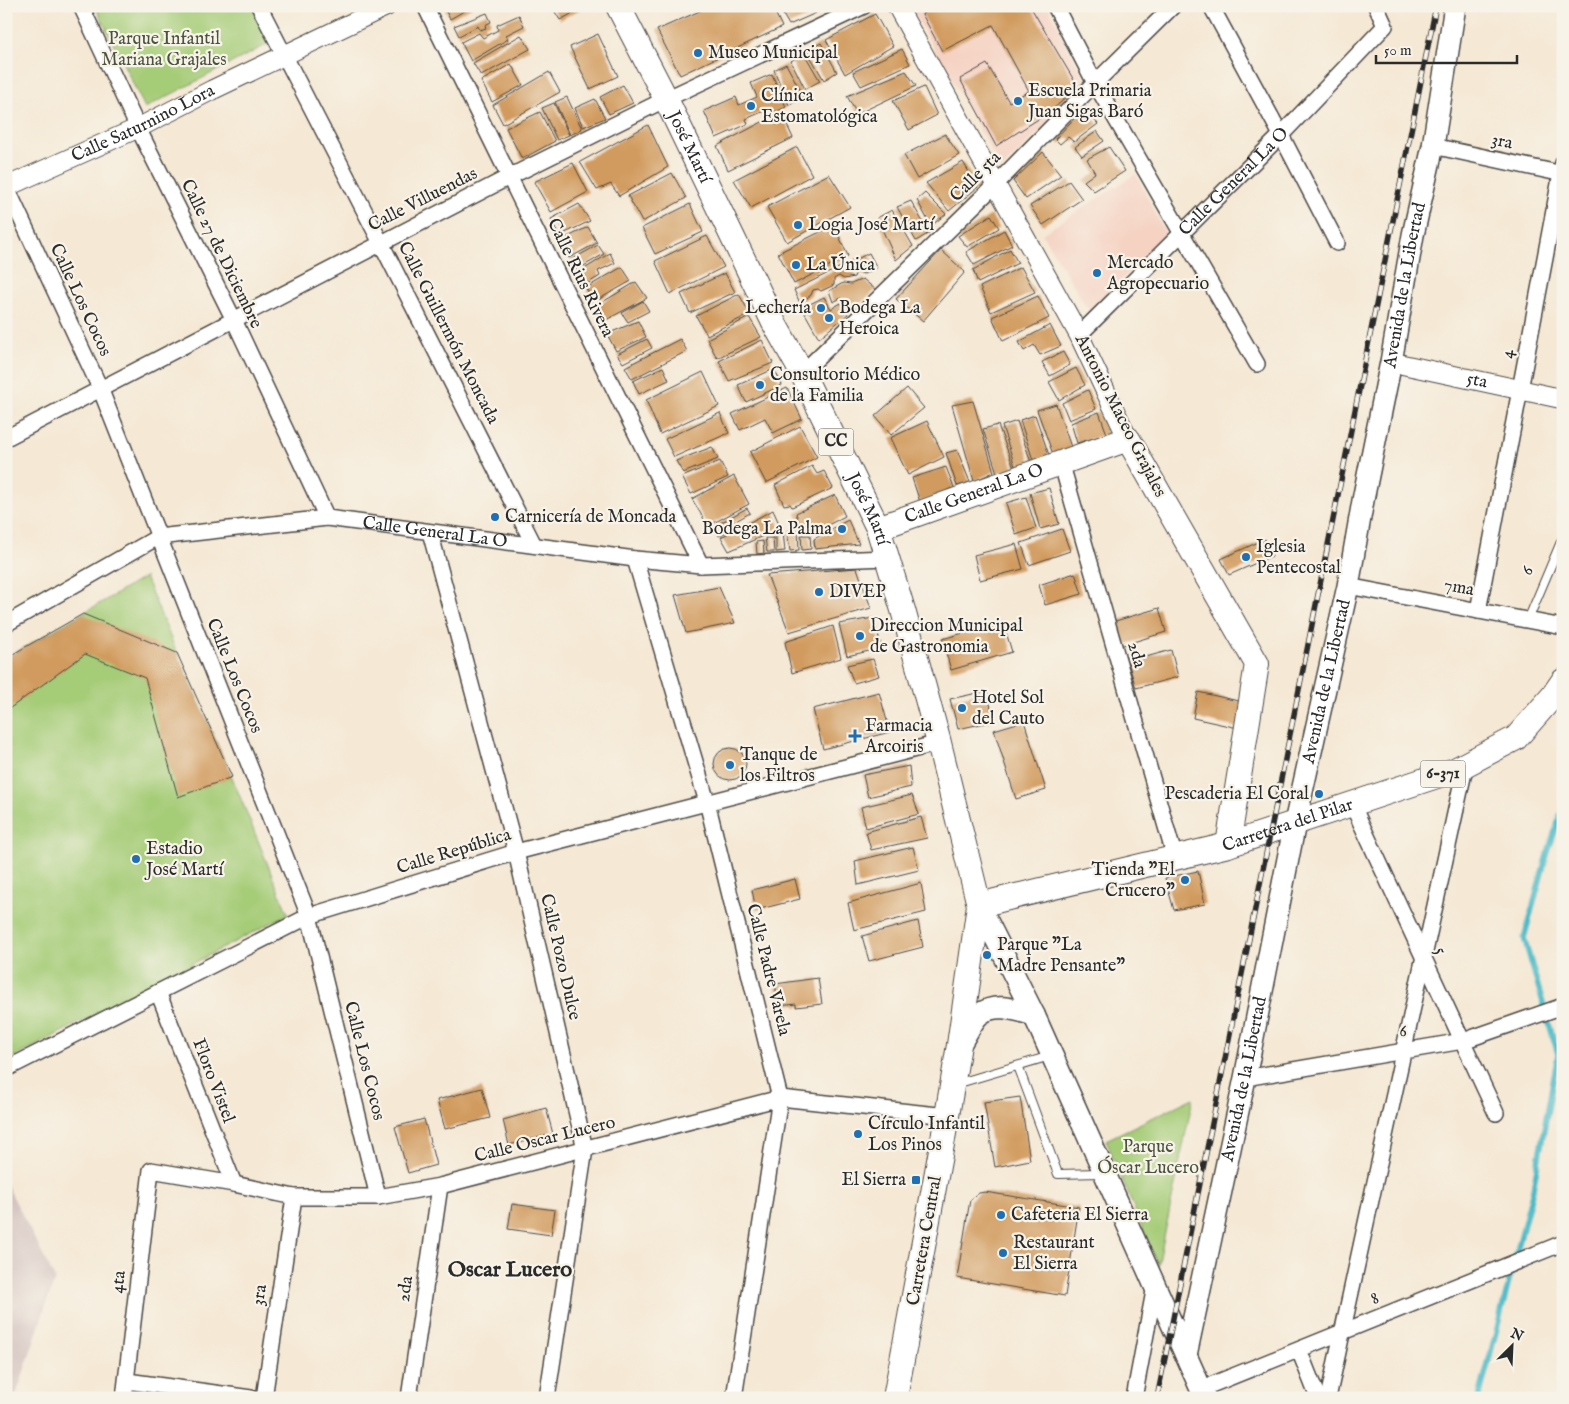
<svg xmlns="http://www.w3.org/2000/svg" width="1569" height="1404" viewBox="0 0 1569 1404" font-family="'IM FELL English',serif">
<rect width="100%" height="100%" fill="#f7f3e8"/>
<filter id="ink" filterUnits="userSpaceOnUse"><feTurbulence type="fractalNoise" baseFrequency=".02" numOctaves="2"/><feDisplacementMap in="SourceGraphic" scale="10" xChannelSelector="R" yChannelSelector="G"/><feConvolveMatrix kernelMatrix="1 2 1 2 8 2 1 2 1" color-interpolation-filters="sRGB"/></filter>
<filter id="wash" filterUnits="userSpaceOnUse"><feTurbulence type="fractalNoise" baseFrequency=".0096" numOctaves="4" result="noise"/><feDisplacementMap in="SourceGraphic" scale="20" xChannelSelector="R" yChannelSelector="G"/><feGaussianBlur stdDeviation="1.12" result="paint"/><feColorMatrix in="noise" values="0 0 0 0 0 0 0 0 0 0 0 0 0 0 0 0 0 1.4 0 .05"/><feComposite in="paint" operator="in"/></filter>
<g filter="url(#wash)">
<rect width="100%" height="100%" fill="#f5e8d4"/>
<path fill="#f5d2c2" d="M 910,6 L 1048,6 L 1087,84 L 1002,169 Z
M 1136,174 L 1166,234 L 1090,312 L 1042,234 Z"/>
<path fill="#d1bfbd" d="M 6,1183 L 55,1279 L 15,1398 L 6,1398 Z"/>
<path fill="#a5cc77" stroke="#687c51" d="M 95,6 L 252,6 L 270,43 L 145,108 Z
M 145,577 L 177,653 L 232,777 L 288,914 L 6,1061 L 6,658 Z
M 1193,1098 L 1158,1266 L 1106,1140 Z"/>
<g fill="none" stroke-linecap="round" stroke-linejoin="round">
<path stroke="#4ebbc8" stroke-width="5.5" d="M 1479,1398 L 1533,1189 L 1558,1054 L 1524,938 L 1546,858 L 1563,807"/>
</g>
<g id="blocks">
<path fill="#d19b5e" d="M 443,6 L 473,6 L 450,19 Z
M 553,6 L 586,6 L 560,20 L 552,7 Z
M 711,6 L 772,6 L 782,27 L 680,75 L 657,30 Z
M 778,6 L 813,6 L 816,13 L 789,25 Z
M 936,6 L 1030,6 L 1078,87 L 1051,111 L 996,146 L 960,79 L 987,64 L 1009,102 L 1029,91 L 993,25 L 942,51 L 922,14 Z
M 487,13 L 491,22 L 485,25 L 486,28 L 480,30 L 478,26 L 459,36 L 454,26 Z
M 875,14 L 893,46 L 845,74 L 826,40 Z
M 519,15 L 524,26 L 506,35 L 508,39 L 471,61 L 461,42 L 479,33 L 483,38 L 498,30 L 497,25 Z
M 598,34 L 618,76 L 590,89 L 570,47 Z
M 521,35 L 530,49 L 481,76 L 473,63 Z
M 821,43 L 837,72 L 824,80 L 807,51 Z
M 902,49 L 910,64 L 861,86 L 853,72 Z
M 804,53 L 820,81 L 805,89 L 791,61 Z
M 511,64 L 523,85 L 492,102 L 481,81 Z
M 786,64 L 804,97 L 789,105 L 774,70 Z
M 906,71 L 916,86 L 857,114 L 847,96 Z
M 549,72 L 560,92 L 503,124 L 493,105 Z
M 772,74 L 786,107 L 766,116 L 764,111 L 746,119 L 748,124 L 716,138 L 704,111 L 736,97 L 739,105 L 757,97 L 751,83 Z
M 623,85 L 633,103 L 609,114 L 600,97 Z
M 924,87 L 937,115 L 909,130 L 893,101 Z
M 567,97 L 582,129 L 570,135 L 555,102 Z
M 595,99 L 605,118 L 583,127 L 575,108 Z
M 554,103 L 569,135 L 557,140 L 542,108 Z
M 1084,108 L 1098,124 L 1074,142 L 1068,137 L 1060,144 L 1055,139 Z
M 540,112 L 555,141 L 522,159 L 506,128 Z
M 781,112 L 793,138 L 728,170 L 717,146 Z
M 648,125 L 668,167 L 619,196 L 611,184 L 597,190 L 580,162 Z
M 1097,131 L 1104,141 L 1082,156 L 1075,147 Z
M 945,134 L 959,155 L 917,179 L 904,155 Z
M 797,147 L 812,175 L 751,208 L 734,180 Z
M 1109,147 L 1125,171 L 1094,191 L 1084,181 L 1095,173 L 1087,159 Z
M 1043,152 L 1061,175 L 1026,199 L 1013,181 Z
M 963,162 L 978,187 L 949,211 L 926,183 Z
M 573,163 L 588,192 L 551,212 L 534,182 Z
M 672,173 L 686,198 L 642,222 L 628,196 Z
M 829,174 L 850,207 L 787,242 L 767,207 Z
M 1069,181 L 1082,199 L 1043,225 L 1030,206 Z
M 925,193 L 946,214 L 931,226 L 917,200 Z
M 911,201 L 929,233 L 916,241 L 897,207 Z
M 579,204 L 590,221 L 559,236 L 551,219 Z
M 690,204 L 703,232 L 655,254 L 642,228 Z
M 892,210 L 913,246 L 896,260 L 877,218 Z
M 991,215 L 999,228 L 967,247 L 958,236 Z
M 834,225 L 848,256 L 794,284 L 778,253 Z
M 588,227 L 597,243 L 569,258 L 560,241 Z
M 1004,230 L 1012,245 L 974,265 L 966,252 Z
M 707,236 L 724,267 L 670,294 L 655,261 Z
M 598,245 L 604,254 L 577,270 L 571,260 Z
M 1010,249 L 1018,263 L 978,283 L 973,270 Z
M 941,250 L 965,272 L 923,321 L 896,299 Z
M 610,253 L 615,263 L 598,271 L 600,276 L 585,285 L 578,273 Z
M 869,253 L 877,268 L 864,274 L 856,272 L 854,277 L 844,279 L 839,276 L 834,279 L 834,285 L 821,291 L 818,289 L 813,290 L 811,295 L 800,303 L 794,290 Z
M 622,267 L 631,281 L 594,302 L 586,288 Z
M 1021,267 L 1035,292 L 991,312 L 980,287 Z
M 725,273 L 735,292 L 690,313 L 681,294 Z
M 863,279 L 876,290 L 852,311 L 841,298 L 833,302 L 829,291 L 843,283 L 851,284 Z
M 636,282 L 647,298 L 604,321 L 596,306 Z
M 739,294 L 750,314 L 707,335 L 696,316 Z
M 1038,296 L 1049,318 L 1003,341 L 992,317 Z
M 824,297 L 831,309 L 841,303 L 848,314 L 819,338 L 802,308 Z
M 643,301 L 649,311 L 628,322 L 622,313 Z
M 749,317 L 761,337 L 717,358 L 707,339 Z
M 638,321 L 646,337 L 616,351 L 607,334 Z
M 1050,325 L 1061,346 L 1040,355 L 1034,345 L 1024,351 L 1019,342 Z
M 647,339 L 652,348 L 623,363 L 617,354 Z
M 680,339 L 687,351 L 632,379 L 625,367 Z
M 762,340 L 773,363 L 729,381 L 719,361 Z
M 1063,352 L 1070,365 L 1050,376 L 1042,362 Z
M 663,367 L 669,380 L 639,394 L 633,381 Z
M 1076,368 L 1085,385 L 1059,400 L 1049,382 Z
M 774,369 L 782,385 L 746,402 L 738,385 Z
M 703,372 L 719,406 L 660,434 L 646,400 Z
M 787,388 L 802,419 L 773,433 L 765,418 L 740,430 L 732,414 Z
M 907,388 L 924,408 L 891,435 L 875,416 Z
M 1088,390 L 1096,409 L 1069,420 L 1062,403 Z
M 973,401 L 994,472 L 974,481 L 952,405 Z
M 1056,404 L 1072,450 L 1054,457 L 1037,410 Z
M 1099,412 L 1107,434 L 1077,443 L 1071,423 Z
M 720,413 L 729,433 L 674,457 L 665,439 Z
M 1035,415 L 1050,458 L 1034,463 L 1020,420 Z
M 927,421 L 944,457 L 908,475 L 890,438 Z
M 1017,421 L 1032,465 L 1016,469 L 1002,426 Z
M 998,425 L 1014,468 L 997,473 L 983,429 Z
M 800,426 L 817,457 L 766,483 L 750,452 Z
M 712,447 L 718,459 L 683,473 L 676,461 Z
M 957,450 L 970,482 L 957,486 L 946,453 Z
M 720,461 L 728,477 L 691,494 L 682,477 Z
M 812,466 L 817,474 L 824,471 L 833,488 L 792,507 L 790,504 L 784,505 L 775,485 Z
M 946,467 L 955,490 L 920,502 L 912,478 Z
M 734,476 L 749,504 L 708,526 L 692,499 Z
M 1049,488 L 1059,524 L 1040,529 L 1030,493 Z
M 835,495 L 845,516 L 811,534 L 807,529 L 801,530 L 796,513 Z
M 1026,497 L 1036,528 L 1016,535 L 1006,503 Z
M 747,508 L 750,513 L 734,522 L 736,526 L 719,536 L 713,527 Z
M 773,510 L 781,528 L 729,551 L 721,537 Z
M 848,520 L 859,544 L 815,549 L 814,539 Z
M 1062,529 L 1070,551 L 1029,565 L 1021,543 Z
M 798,530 L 799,550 L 790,551 L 787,531 Z
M 783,532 L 785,551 L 776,552 L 776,533 Z
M 801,535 L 810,535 L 811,549 L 802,550 Z
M 765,538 L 773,538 L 774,552 L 767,552 Z
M 1265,539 L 1272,556 L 1229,575 L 1221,559 Z
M 763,541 L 764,553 L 757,554 L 756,542 Z
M 1016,544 L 1023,569 L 980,580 L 974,555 Z
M 857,568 L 871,608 L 789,632 L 767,575 Z
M 1075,573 L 1082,594 L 1045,605 L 1039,585 Z
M 719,587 L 735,623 L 686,633 L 675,595 Z
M 1159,608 L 1166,632 L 1120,646 L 1112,622 Z
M 83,614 L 177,653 L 232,777 L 178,797 L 145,678 L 85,654 L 6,711 L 6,658 Z
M 873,618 L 882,648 L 847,656 L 839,624 Z
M 1003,622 L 1012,652 L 951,670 L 942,639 Z
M 833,626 L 841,658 L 792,673 L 785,642 Z
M 1171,650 L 1178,677 L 1136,688 L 1128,662 Z
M 873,659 L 879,676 L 854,683 L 847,665 Z
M 987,691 L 994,721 L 958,729 L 950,699 Z
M 879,692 L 890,732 L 823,749 L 813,709 Z
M 1198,692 L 1243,702 L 1238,728 L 1193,718 Z
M 1024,721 L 1046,790 L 1016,799 L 994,730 Z
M714 764a16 16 0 1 1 32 0a16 16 0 1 1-32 0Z
M 909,766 L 911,787 L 868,797 L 863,775 Z
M 912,795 L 919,814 L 866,828 L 861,807 Z
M 921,817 L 927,838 L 871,850 L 866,832 Z
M 913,847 L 919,870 L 858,885 L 855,861 Z
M 1198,871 L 1205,904 L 1174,910 L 1165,878 Z
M 795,879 L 800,899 L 756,910 L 752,890 Z
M 921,883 L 926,912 L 854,930 L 848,903 Z
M 918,921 L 923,947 L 869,961 L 862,936 Z
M 818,978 L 822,1004 L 796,1007 L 796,1004 L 779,1006 L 775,984 Z
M 482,1088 L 490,1118 L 445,1129 L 437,1100 Z
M 1020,1097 L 1030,1160 L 995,1167 L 984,1102 Z
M 546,1108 L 553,1134 L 509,1145 L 503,1120 Z
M 424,1119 L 436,1165 L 408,1173 L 395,1127 Z
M 985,1192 L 1079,1207 L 1065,1296 L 957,1278 L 970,1200 L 979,1193 Z
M 512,1204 L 555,1210 L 551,1235 L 508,1229 Z"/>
</g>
</g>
<g filter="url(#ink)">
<use href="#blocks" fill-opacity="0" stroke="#494744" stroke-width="1"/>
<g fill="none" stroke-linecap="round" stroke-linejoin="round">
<defs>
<path id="service" d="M 1528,620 L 1563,537
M 1018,1066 L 1058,1174 L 1101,1173
M 956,1084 L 1050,1056"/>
<g id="minor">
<path d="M 81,6 L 138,128 L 234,320 L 327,518"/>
<path d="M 259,6 L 381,243 L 534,545"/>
<path d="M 425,6 L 701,565"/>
<path d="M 1055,6 L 1095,83 L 1257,364"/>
<path d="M 1211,6 L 1281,135 L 1337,243"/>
<path d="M 1433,146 L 1563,174"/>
<path d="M 6,186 L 100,388 L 309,916 L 378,1197"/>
<path id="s1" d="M 1079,335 L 1281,135 L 1385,26 L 1376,6"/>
<path d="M 802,373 L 996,184 L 1095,83 L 1173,6"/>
<path d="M 6,438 L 509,177 L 666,99 L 864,6"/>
<path d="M 1061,462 L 1175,858"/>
<path d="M 430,532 L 516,852 L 585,1149 L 547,1398"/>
<path d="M 635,559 L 707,802 L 780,1098 L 734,1398"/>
<path d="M 1348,586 L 1563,627"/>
<path d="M 1478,611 L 1563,163"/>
<path id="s2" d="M 6,624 L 158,537 L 327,518 L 635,559 L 701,565 L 887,558"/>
<path d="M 1352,804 L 1496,1113"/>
<path d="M 158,992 L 234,1184"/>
<path d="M 6,1069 L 309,916 L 516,852 L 939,743"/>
<path d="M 1245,1078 L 1463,1041 L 1563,1006"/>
<path d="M 1299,1350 L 1318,1398"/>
<path d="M 127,1381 L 251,1398"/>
<path d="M 1201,1389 L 1563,1243"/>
<path d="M 124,1398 L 151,1170 L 234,1184 L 294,1197 L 378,1197 L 440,1186 L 780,1098 L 947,1116"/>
<path d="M 264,1398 L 294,1197"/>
<path d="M 409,1398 L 440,1186"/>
<path d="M 1134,1398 L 1155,1286"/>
<path d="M 1328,1398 L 1466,763"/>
</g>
<g id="tertiary">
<path d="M 897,6 L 1079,335 L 1128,439"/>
<path id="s3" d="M 6,187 L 138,128 L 212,90 L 387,6"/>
<path id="s4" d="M 1391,362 L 1563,399"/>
</g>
<g id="secondary">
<path d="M 979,905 L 1034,1015 L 1205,1398"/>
<path d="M 960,1044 C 965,1037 973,1019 980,1014 C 996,1002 1016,1010 1034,1015"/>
<path id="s5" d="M 1186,1355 L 1245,1078 L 1295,823 L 1348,586 L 1364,495 L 1391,362 L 1413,235 L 1433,146 L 1455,6"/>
</g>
<g id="primary">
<path id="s6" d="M 618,6 L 666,99 L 774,323 L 802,373 L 878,528 L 903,610 L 939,743 L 979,905 L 959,1045 L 943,1139 L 895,1398"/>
<path id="s7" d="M 878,528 L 1128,439 L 1257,664 L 1228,845"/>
<path id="s8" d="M 979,905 L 1228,845 L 1455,770 L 1516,738 L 1552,697 L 1563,681"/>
</g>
</defs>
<use href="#service" stroke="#494744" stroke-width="10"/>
<use href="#minor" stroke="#494744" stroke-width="18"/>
<use href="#tertiary" stroke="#494744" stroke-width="21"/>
<use href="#secondary" stroke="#494744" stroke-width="24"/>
<use href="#primary" stroke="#494744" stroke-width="26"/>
<use href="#service" stroke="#fff" stroke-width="8"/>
<use href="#minor" stroke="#fff" stroke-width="15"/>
<use href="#tertiary" stroke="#fff" stroke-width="19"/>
<use href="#secondary" stroke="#fff" stroke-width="21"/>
<use href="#primary" stroke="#fff" stroke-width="24"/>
<defs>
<path id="rail" d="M 1157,1398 L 1436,6"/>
</defs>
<use href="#rail" stroke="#2b2b2b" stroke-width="5.5"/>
<use href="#rail" stroke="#f7f3e8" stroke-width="4" stroke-dasharray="11" stroke-linecap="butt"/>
</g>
</g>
<g fill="#1f6fb2" stroke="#f7f3e8" stroke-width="2">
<circle cx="698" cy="53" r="5"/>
<circle cx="1018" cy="101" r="5"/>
<circle cx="751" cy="106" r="5"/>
<circle cx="798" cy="225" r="5"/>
<circle cx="796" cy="265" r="5"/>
<circle cx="1097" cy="273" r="5"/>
<circle cx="821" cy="308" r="5"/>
<circle cx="829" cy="318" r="5"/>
<circle cx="760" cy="385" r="5"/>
<circle cx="495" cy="517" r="5"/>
<circle cx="842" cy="529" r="5"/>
<circle cx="1246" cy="557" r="5"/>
<circle cx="819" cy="592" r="5"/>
<circle cx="860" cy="636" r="5"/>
<circle cx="962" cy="708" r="5"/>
<path d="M852.5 728.5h5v5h5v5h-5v5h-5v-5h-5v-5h5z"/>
<circle cx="730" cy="765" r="5"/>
<circle cx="1319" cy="794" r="5"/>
<circle cx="136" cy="859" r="5"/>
<circle cx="1185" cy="880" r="5"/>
<circle cx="987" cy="955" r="5"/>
<circle cx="858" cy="1134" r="5"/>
<rect x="911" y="1175" width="10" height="10" rx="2.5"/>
<circle cx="1001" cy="1215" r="5"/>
<circle cx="1003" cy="1253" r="5"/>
</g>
<g text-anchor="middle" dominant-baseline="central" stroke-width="4.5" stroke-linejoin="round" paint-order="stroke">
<g fill="#f7f3e8" stroke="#686764" stroke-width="1">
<rect x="818.5" y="428.5" width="35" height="27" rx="4"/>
<rect x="1420.5" y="760.5" width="45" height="27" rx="4"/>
</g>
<g font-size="16" font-weight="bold" fill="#2b2b2b">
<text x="836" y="442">CC</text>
<text x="1443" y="774">6-371</text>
</g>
<g font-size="18" fill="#4a533e" stroke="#f7f3e8">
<text x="164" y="39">Parque Infantil<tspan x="164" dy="21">Mariana Grajales</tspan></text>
<text x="1148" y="1147">Parque<tspan x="1148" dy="21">Óscar Lucero</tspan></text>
</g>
<g font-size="18" fill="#2b2b2b" stroke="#f7f3e8" text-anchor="start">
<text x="708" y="53">Museo Municipal</text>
<text x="1028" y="91">Escuela Primaria<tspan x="1028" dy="21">Juan Sigas Baró</tspan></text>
<text x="761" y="96">Clínica<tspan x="761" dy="21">Estomatológica</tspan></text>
<text x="808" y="225">Logia José Martí</text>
<text x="1107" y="263">Mercado<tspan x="1107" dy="21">Agropecuario</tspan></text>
<text x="806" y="265">La Única</text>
<text x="811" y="308" text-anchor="end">Lechería</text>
<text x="839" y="308">Bodega La<tspan x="839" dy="21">Heroica</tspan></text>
<text x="770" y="375">Consultorio Médico<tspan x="770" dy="21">de la Familia</tspan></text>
<text x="505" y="517">Carnicería de Moncada</text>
<text x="832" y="529" text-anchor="end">Bodega La Palma</text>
<text x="1256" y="547">Iglesia<tspan x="1256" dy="21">Pentecostal</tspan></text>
<text x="829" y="592">DIVEP</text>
<text x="870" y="626">Direccion Municipal<tspan x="870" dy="21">de Gastronomia</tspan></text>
<text x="972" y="698">Hotel Sol<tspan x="972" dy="21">del Cauto</tspan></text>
<text x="865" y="726">Farmacia<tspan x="865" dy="21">Arcoiris</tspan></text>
<text x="740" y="755">Tanque de<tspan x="740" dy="21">los Filtros</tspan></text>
<text x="1309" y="794" text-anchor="end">Pescaderia El Coral</text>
<text x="146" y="849">Estadio<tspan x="146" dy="21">José Martí</tspan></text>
<text x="1175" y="870" text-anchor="end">Tienda "El<tspan x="1175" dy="21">Crucero"</tspan></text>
<text x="997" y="945">Parque "La<tspan x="997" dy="21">Madre Pensante"</tspan></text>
<text x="868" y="1124">Círculo Infantil<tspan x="868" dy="21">Los Pinos</tspan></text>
<text x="906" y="1180" text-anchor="end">El Sierra</text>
<text x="1011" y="1215">Cafeteria El Sierra</text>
<text x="1013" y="1243">Restaurant<tspan x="1013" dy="21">El Sierra</tspan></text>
</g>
<g font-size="18" fill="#2b2b2b" stroke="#f7f3e8">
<text stroke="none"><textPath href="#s3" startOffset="151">Calle Saturnino Lora</textPath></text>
<text transform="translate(1502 142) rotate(12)">3ra</text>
<text stroke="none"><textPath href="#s6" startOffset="158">José Martí</textPath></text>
<text transform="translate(976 177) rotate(-45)">Calle 5ta</text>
<text stroke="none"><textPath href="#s1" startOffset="218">Calle General La O</textPath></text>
<text transform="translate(423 200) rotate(-27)">Calle Villuendas</text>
<text transform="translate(221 254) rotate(64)">Calle 27 de Diciembre</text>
<text transform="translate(580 278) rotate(64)">Calle Rius Rivera</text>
<text stroke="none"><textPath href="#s5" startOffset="1092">Avenida de la Libertad</textPath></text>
<text transform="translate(80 300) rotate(65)">Calle Los Cocos</text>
<text transform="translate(448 333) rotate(63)">Calle Guillermón Moncada</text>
<text transform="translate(1508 354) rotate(-80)">4</text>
<text stroke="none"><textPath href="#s4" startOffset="88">5ta</textPath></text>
<text transform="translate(1120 416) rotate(63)">Antonio Maceo Grajales</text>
<text stroke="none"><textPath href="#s7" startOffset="102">Calle General La O</textPath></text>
<text stroke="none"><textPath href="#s6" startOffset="562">José Martí</textPath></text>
<text stroke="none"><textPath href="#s2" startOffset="454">Calle General La O</textPath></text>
<text transform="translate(1528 571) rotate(-68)">6</text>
<text transform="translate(1459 588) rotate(11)">7ma</text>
<text transform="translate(1136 655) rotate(74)">2da</text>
<text transform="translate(234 676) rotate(68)">Calle Los Cocos</text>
<text stroke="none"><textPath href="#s5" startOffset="688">Avenida de la Libertad</textPath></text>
<text stroke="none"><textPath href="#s8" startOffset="319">Carretera del Pilar</textPath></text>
<text transform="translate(454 852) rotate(-17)">Calle República</text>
<text transform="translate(1440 951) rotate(65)">5</text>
<text transform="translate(560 957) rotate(77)">Calle Pozo Dulce</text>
<text transform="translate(768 970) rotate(76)">Calle Padre Varela</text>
<text transform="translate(1403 1032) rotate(-10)">6</text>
<text transform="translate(364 1061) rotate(76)">Calle Los Cocos</text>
<text stroke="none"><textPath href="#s5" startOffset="282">Avenida de la Libertad</textPath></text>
<text transform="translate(213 1081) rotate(69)">Floro Vistel</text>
<text transform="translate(545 1140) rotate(-14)">Calle Oscar Lucero</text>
<text transform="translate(925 1241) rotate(-80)">Carretera Central</text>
<text transform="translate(119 1282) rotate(-83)">4ta</text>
<text transform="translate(406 1289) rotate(-82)">2da</text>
<text transform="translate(260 1295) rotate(-81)">3ra</text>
<text transform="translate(1375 1299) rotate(-22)">8</text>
</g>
<g font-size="22" font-weight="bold" fill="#2b2b2b" stroke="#f7f3e8">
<text x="510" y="1270">Oscar Lucero</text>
</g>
</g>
<rect width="1569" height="1404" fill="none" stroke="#f7f3e8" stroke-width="25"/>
<g transform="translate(1512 1346) rotate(24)" stroke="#f7f3e8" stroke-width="4" paint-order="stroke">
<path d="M0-4L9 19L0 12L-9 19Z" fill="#2b2b2b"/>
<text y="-8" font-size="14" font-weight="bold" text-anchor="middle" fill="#2b2b2b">N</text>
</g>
<path d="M1376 55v8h141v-8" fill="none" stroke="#2b2b2b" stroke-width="2.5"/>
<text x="1384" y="55" font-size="15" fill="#2b2b2b" stroke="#f7f3e8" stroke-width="4" paint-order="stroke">50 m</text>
</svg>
